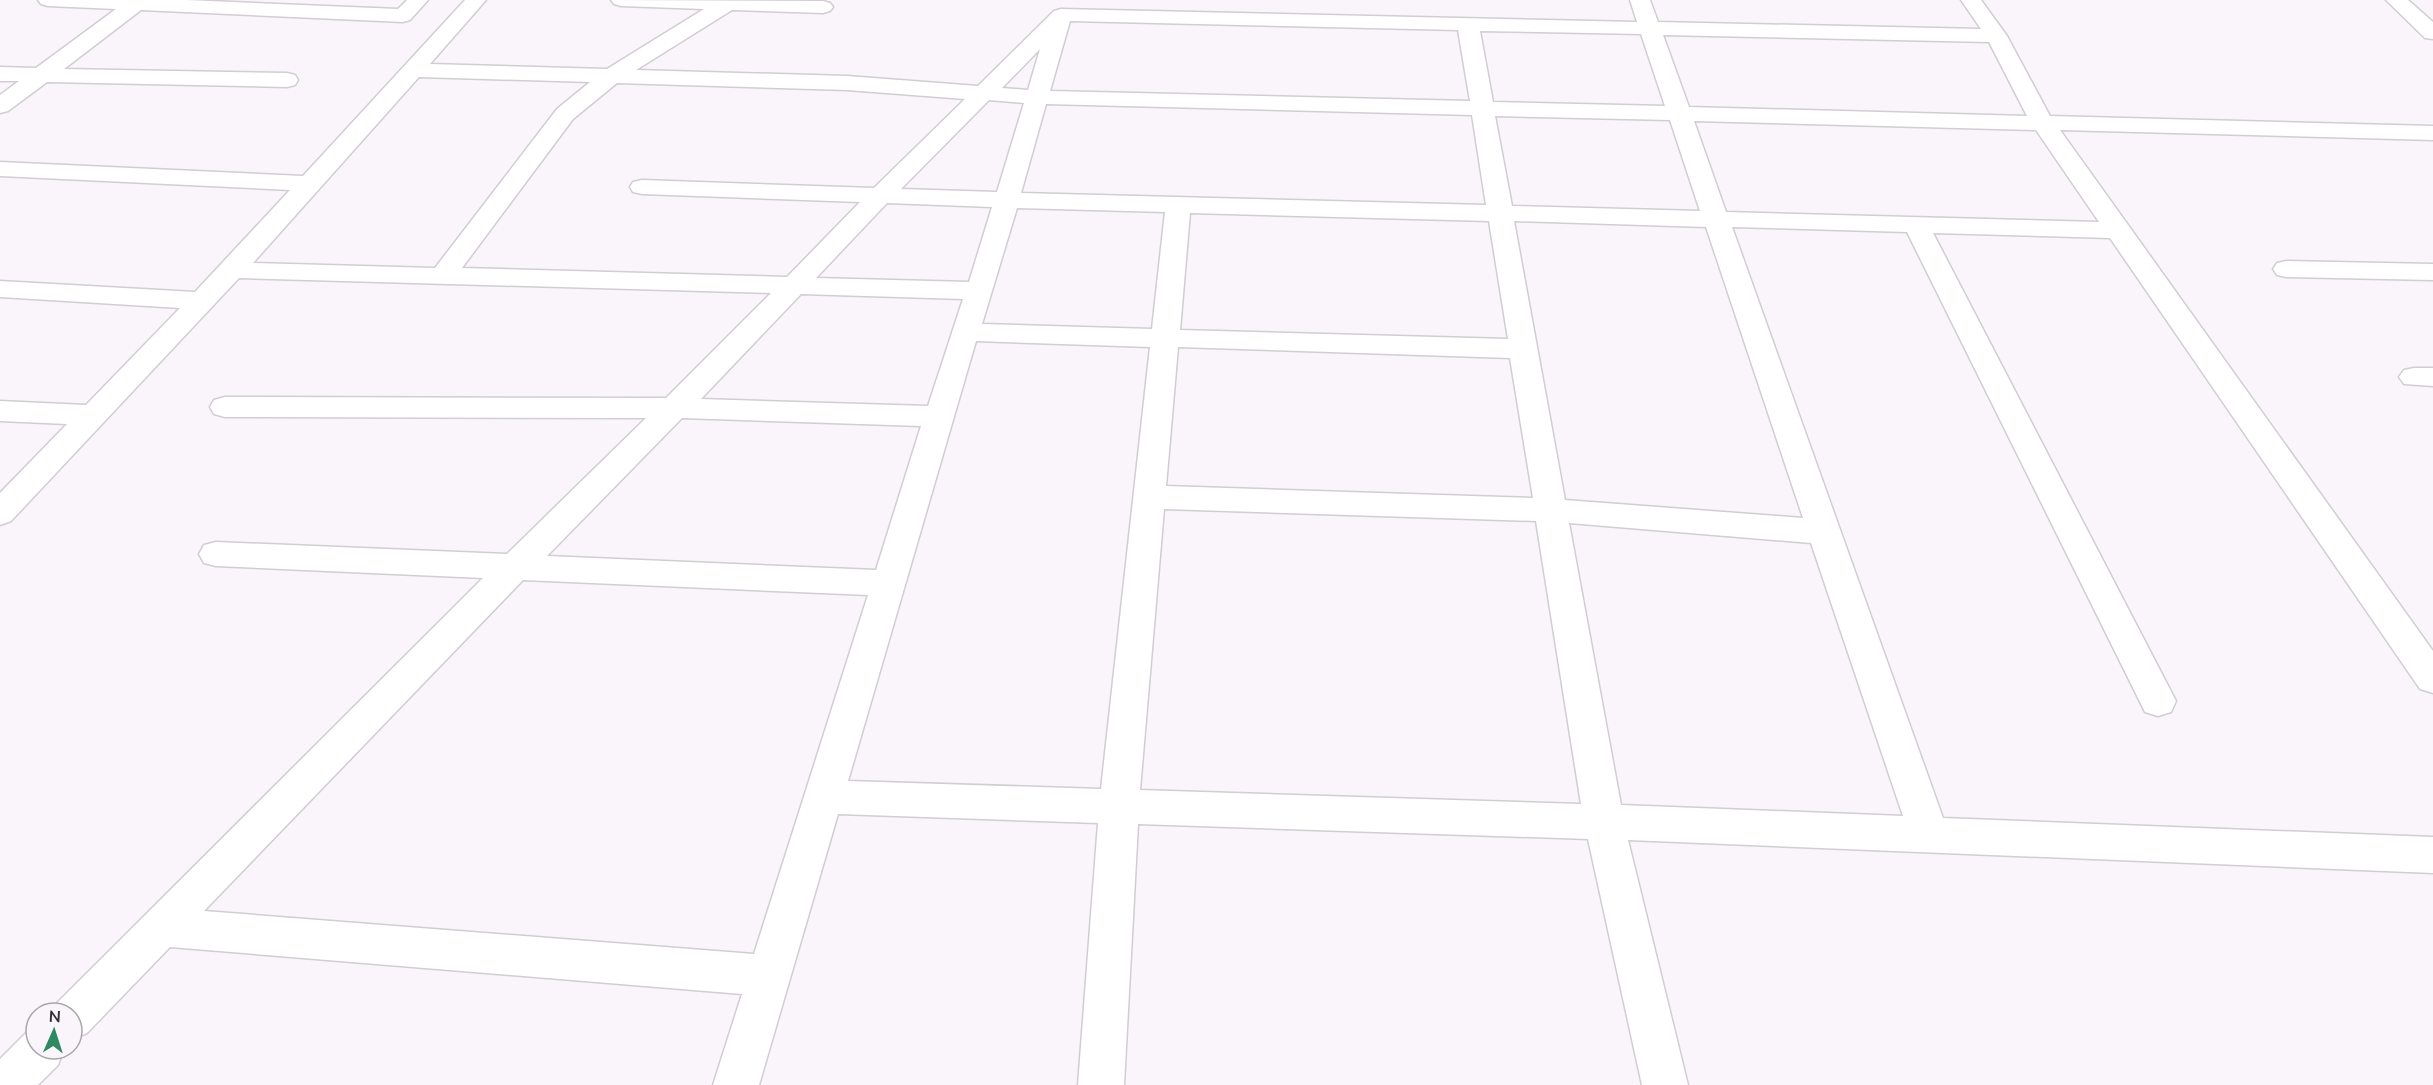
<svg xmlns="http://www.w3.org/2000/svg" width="2433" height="1085" viewBox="0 0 2433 1085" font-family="Mulish,sans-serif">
<rect width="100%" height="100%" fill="#f9f5fb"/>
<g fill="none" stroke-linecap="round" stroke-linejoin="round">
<defs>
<path id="minor" d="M 38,0 L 186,0 L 398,9 L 407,0 L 428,0 L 410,20 L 403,22 L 141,10 L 64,69 L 287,73 L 295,75 L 298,80 L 295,85 L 287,87 L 47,82 L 8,111 L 0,113 L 0,95 L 19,81 L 0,81 L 0,67 L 36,68 L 116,9 L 48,6 L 41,4 Z
M 465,0 L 486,0 L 430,64 L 607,69 L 704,9 L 621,6 L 614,4 L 611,0 L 823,1 L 830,3 L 833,7 L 830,11 L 823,13 L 732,10 L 636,70 L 847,76 L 978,86 L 1054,11 L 1061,9 L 1637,22 L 1630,0 L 1650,0 L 1658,22 L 1981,29 L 1961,0 L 1981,0 L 2007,36 L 2050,116 L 2433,126 L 2433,140 L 2060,130 L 2433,651 L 2433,693 L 2420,689 L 2110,238 L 1933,233 L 2176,701 L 2171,712 L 2158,716 L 2145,712 L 1907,232 L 1732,227 L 1943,818 L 2433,837 L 2433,873 L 1628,840 L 1688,1085 L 1642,1085 L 1588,839 L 1138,824 L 1124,1085 L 1078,1085 L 1098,823 L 838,814 L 759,1085 L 713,1085 L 742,994 L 170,947 L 87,1033 L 72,1039 L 72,1013 L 52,1013 L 57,1003 L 483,578 L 216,566 L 204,563 L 199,554 L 204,545 L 216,542 L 507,554 L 646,418 L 225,417 L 214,414 L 210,407 L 214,400 L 225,397 L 666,398 L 771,293 L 239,278 L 11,521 L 0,525 L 0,493 L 67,424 L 0,421 L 0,401 L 86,405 L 180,308 L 0,297 L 0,281 L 195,292 L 290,190 L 0,176 L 0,162 L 303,176 ZM 1070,21 L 1458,30 L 1470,101 L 1050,91 ZM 1480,31 L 1641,34 L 1665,106 L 1493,102 ZM 1663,35 L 1989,42 L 2027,116 L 1689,107 ZM 1040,49 L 1028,90 L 1002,88 ZM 419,77 L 590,82 L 557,109 L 435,268 L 253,263 ZM 617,83 L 847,90 L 965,99 L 874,188 L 642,180 L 633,182 L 630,187 L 633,192 L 642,194 L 860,202 L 787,277 L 462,268 L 573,119 ZM 989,100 L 1024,103 L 997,192 L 901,189 ZM 1046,104 L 1472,115 L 1486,205 L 1021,193 ZM 1495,116 L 1670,120 L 1700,211 L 1512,206 ZM 1694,121 L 2036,130 L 2099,222 L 1726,212 ZM 887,203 L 992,207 L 969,282 L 816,278 ZM 1017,208 L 1165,212 L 1152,329 L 982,324 ZM 1190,213 L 1489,221 L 1508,339 L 1180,330 ZM 1514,221 L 1706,227 L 1803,518 L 1565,500 ZM 801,294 L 963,299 L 928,406 L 701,399 ZM 976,341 L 1150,347 L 1101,789 L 848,781 ZM 1178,347 L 1510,358 L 1533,498 L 1166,486 ZM 682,418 L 921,426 L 876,570 L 547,556 ZM 1164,509 L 1536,521 L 1581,804 L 1140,790 ZM 1569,523 L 1811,543 L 1903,816 L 1621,805 ZM 523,580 L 868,595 L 754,954 L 204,911 Z
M 2386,0 L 2408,0 L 2433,22 L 2433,39 L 2425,38 Z
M 2286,261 L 2433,264 L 2433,280 L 2286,277 L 2277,275 L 2273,269 L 2277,263 Z
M 2414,368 L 2433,368 L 2433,386 L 2404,384 L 2399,377 L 2404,370 Z
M 36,1029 L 36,1049 L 64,1049 L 58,1065 L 38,1085 L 0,1085 L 0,1059 L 26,1033 Z"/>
</defs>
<use href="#minor" stroke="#d1cdd3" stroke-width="3"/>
<use href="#minor" fill="#fff" fill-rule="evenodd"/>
</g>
<g transform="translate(54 1031) rotate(3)"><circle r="28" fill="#f9f5fb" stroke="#a9a6ab" stroke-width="1.5"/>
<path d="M0-4.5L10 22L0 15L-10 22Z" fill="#2d8a62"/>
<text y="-9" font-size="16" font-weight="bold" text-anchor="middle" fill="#323032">N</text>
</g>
</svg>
